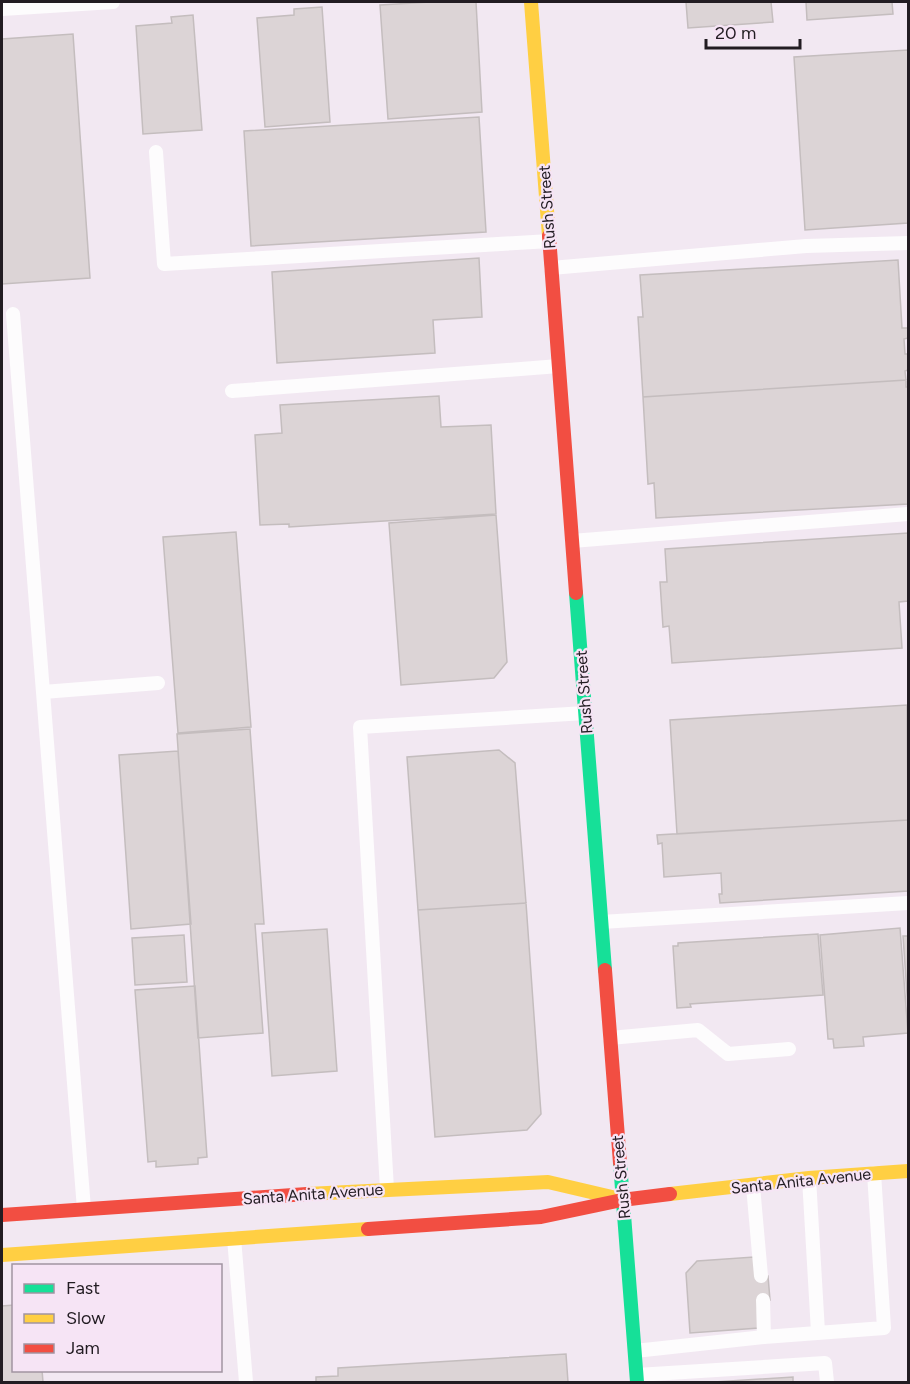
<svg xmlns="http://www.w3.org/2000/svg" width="910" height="1384" viewBox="0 0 910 1384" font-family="Figtree,sans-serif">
<rect width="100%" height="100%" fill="#f2e8f2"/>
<path fill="#dcd4d6" stroke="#c4bdbe" stroke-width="1.5" d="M 430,2 L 476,2 L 482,112 L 388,119 L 380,5 Z
M 686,2 L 771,2 L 773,22 L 688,28 Z
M 806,2 L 892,2 L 893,14 L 807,20 Z
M 322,7 L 330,122 L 265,127 L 257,18 L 294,15 L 294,9 Z
M 193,15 L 202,130 L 143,134 L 136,26 L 172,23 L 171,17 Z
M 73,34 L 90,278 L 2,284 L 2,39 Z
M 908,50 L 908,223 L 805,230 L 794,57 Z
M 479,117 L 486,232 L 251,246 L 244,131 Z
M 479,258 L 482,317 L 433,320 L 435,353 L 277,363 L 272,272 Z
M 898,260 L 902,328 L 908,328 L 908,338 L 904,339 L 905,354 L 908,354 L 908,370 L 905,371 L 906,380 L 643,397 L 638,317 L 643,317 L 640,275 Z
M 906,380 L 906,387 L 908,387 L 908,504 L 656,518 L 654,483 L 648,484 L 643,397 Z
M 439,396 L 441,427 L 491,425 L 496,514 L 289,527 L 289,524 L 260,525 L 255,435 L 282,433 L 280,405 Z
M 496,515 L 507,662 L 494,678 L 401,685 L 389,523 Z
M 236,532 L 251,727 L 178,733 L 163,537 Z
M 908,533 L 908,601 L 899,602 L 902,648 L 672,663 L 669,626 L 663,627 L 660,582 L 667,582 L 665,549 Z
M 907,705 L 908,820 L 677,834 L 670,720 Z
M 250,729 L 264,924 L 255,924 L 263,1033 L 198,1038 L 177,734 Z
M 499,750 L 515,763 L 526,903 L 418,910 L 407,757 Z
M 178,751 L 191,924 L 131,929 L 119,755 Z
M 908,820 L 908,891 L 720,903 L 719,894 L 722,894 L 721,873 L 664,877 L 662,843 L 658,844 L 657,835 Z
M 526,903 L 541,1114 L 527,1130 L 435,1137 L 418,910 Z
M 900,928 L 908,1033 L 863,1037 L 864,1046 L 834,1048 L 833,1039 L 828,1039 L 820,935 Z
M 327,929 L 337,1071 L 272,1076 L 262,933 Z
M 818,934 L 823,995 L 690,1004 L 691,1007 L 677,1008 L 673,946 L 678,946 L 678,943 Z
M 184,935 L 187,982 L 135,985 L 132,938 Z
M 903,936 L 908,936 L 908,1008 Z
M 195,986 L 207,1157 L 198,1158 L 198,1164 L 156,1167 L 156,1161 L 148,1162 L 135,990 Z
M 754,1257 L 756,1277 L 768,1276 L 770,1300 L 757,1301 L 759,1328 L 690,1333 L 686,1273 L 697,1261 Z
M 14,1305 L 14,1370 L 42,1370 L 43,1382 L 2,1382 L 2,1306 Z
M 566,1354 L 568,1382 L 316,1382 L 316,1377 L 338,1376 L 338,1368 Z
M 793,1377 L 793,1382 L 714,1382 Z"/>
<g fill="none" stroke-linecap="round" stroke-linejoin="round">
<path stroke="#fdfcfd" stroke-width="14" d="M 2,9 L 113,2
M 156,152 L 164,264 L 550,241
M 551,268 L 806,246 L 908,243
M 13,314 L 84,1209
M 232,391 L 559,366
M 572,541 L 908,514
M 43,692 L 158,683
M 601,922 L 908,903
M 610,1038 L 698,1030 L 728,1054 L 789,1049
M 809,1178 L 818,1332
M 753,1186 L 761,1276
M 387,1189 L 360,727 L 585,713
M 234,1238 L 246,1382
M 763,1300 L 764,1337 L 884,1328 L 874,1173
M 635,1351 L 764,1337
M 637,1375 L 825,1363 L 827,1382"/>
<path stroke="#16e098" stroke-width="14" d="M 576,593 L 605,970
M 620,1163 L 637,1382"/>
<path stroke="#ffcf43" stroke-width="14" d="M 531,2 L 549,236
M 307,1194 L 548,1182 L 612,1197
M 670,1194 L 809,1178 L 908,1171
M 2,1255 L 368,1229"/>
<path stroke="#f24e42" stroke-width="14" d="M 549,236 L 576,593
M 605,970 L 620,1163
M 2,1215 L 307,1194
M 368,1229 L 541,1217 L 622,1200 L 670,1194"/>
</g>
<g text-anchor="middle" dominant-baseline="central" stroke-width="4.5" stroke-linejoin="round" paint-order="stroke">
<g font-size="16" fill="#221c22" stroke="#f6e4f5">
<text transform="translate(547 207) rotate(-94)">Rush Street</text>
<text transform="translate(584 692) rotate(-94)">Rush Street</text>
<text transform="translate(621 1177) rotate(-95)">Rush Street</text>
<text transform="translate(801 1181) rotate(-6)">Santa Anita Avenue</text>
<text transform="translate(313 1194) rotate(-4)">Santa Anita Avenue</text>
</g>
</g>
<rect width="910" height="1384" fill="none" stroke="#221c22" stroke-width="6"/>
<rect x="12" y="1264" width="210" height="108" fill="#f6e4f5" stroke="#a194a1" stroke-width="1.5"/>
<rect x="24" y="1284" width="30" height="9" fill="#16e098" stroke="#a194a1" stroke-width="1.5"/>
<text x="66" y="1294" font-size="18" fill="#221c22">Fast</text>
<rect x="24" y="1314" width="30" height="9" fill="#ffcf43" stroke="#a194a1" stroke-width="1.5"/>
<text x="66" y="1324" font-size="18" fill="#221c22">Slow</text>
<rect x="24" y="1344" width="30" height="9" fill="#f24e42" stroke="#a194a1" stroke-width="1.5"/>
<text x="66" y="1354" font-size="18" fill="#221c22">Jam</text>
<path d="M706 39v9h94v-9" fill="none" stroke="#221c22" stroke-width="3"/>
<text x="715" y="39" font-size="18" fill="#221c22" stroke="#f6e4f5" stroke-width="4.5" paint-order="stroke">20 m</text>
</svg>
